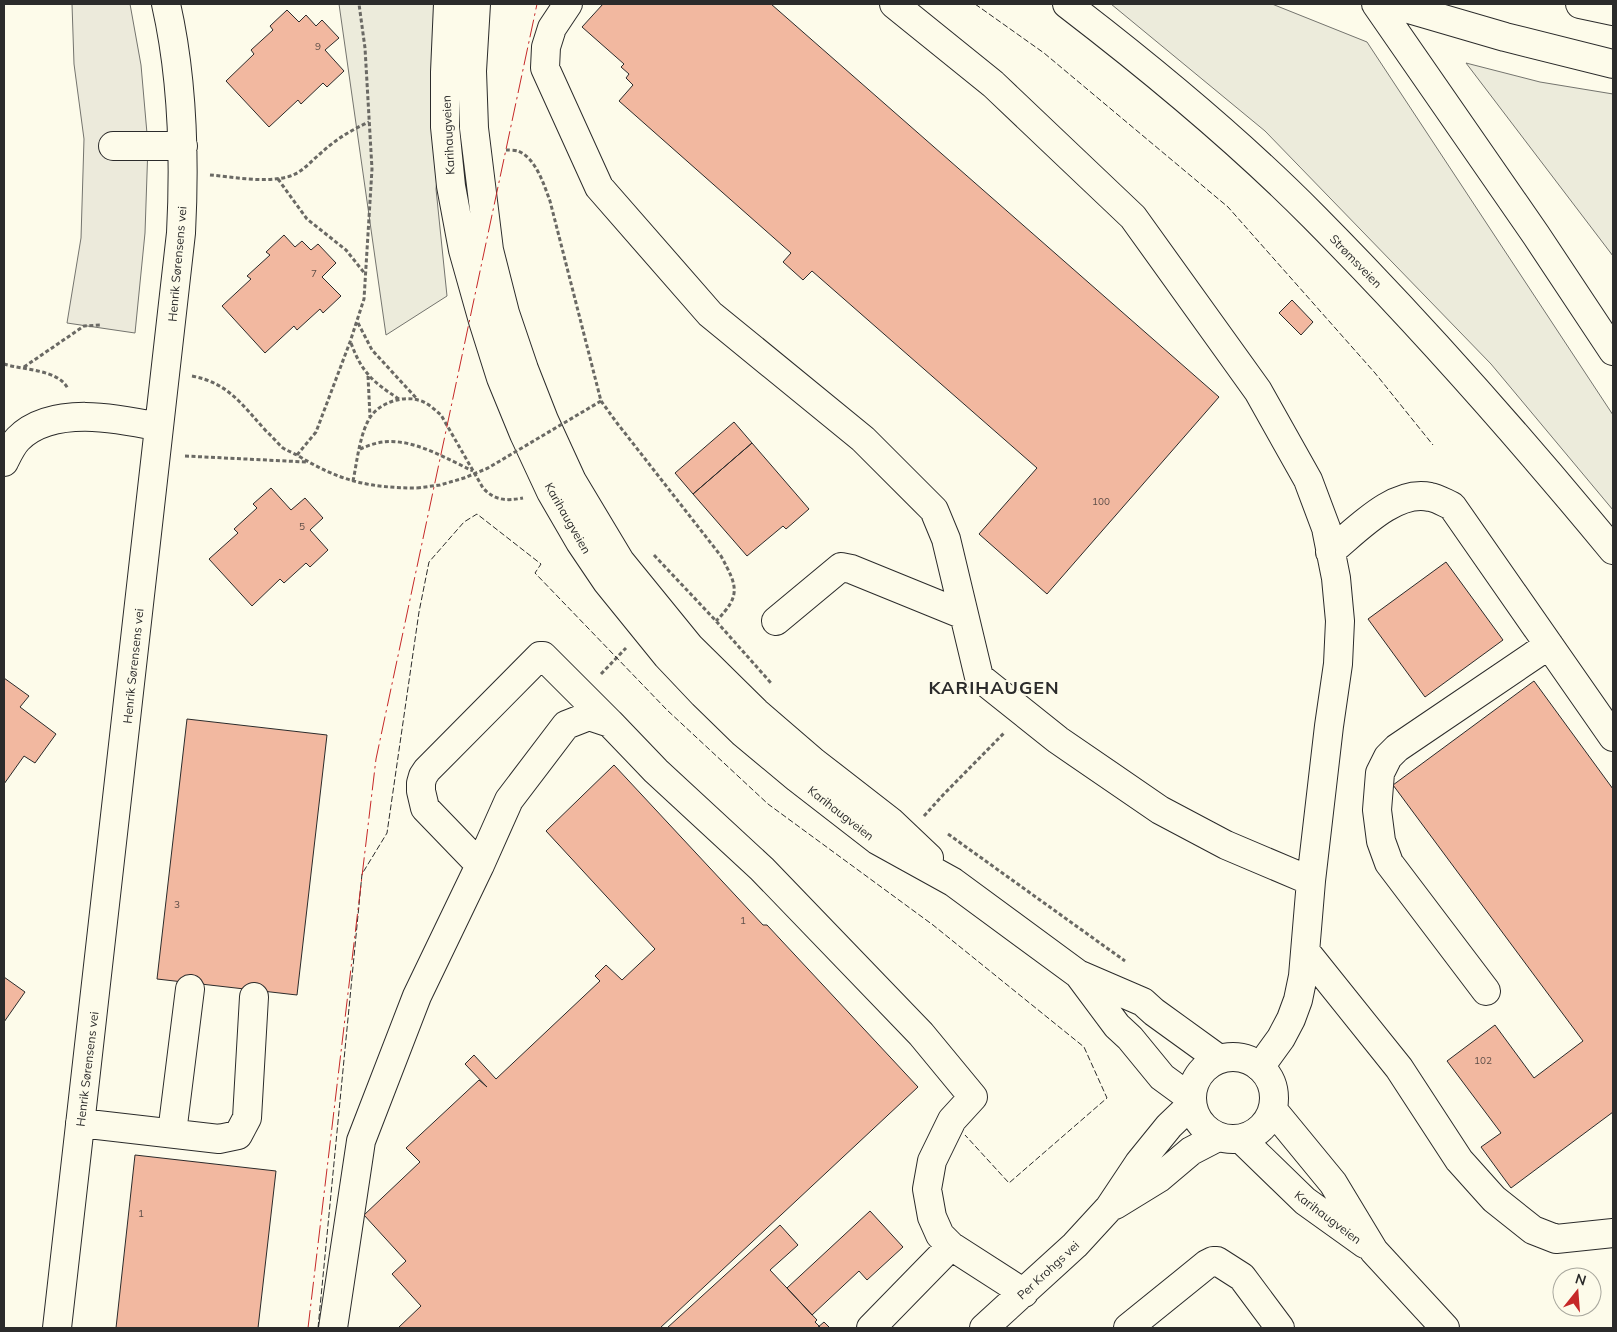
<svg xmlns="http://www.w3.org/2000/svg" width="1617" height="1332" viewBox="0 0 1617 1332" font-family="Mulish,sans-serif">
<rect width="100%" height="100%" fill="#fdfbea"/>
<path fill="#ecebdb" stroke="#74746e" d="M 339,4 L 454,4 L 436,189 L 447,296 L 386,335 Z
M 1111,4 L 1272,4 L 1367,42 L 1613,415 L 1613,510 L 1491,364 L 1265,131 Z
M 1466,63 L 1540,82 L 1613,94 L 1613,256 Z"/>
<path fill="#eceadb" stroke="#74746e" d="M 72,4 L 130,4 L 141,65 L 148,145 L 145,233 L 135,333 L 67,323 L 81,238 L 84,139 L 74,64 Z"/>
<path fill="#f2b8a0" stroke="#2b2b2b" d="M 603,4 L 771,4 L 1219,397 L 1047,594 L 979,534 L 1037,468 L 812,271 L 803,280 L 783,262 L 791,253 L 619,101 L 633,85 L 626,78 L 629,74 L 621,67 L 624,64 L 582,27 Z
M 287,10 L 299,22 L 306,15 L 316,26 L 322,20 L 339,38 L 325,50 L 344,71 L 327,87 L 323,83 L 301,104 L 298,100 L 269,127 L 226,81 L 254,54 L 251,50 L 273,30 L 270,26 Z
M 284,235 L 295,247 L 302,241 L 311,250 L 318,244 L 336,263 L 322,277 L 341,296 L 323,313 L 320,309 L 297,330 L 294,326 L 265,353 L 222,306 L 251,279 L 247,276 L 270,255 L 266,252 Z
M 1292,300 L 1313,322 L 1301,335 L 1279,313 Z
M 734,422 L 752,443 L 693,494 L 675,473 Z
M 752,443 L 809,509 L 786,529 L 783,526 L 747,556 L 693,494 Z
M 271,488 L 291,510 L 305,498 L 323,518 L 310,530 L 328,550 L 310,567 L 306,563 L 284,583 L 280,579 L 252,606 L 209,559 L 238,533 L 234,529 L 257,508 L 253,504 Z
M 1446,562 L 1503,640 L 1425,697 L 1368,619 Z
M 4,678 L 29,696 L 20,707 L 56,734 L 35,763 L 24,756 L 4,784 Z
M 1534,681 L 1613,789 L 1613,1112 L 1511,1188 L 1481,1147 L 1501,1133 L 1447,1061 L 1495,1025 L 1534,1078 L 1583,1041 L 1393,785 Z
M 187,719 L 327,735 L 297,995 L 157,979 Z
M 614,765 L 763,925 L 767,925 L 918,1087 L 660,1328 L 398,1328 L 421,1306 L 392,1274 L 406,1261 L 364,1215 L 420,1162 L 406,1148 L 479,1080 L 487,1087 L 465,1064 L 474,1055 L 496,1079 L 600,981 L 595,976 L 606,965 L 622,980 L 655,949 L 546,831 Z
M 4,977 L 25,992 L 4,1022 Z
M 135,1155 L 276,1171 L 258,1328 L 116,1328 Z
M 870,1211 L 903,1247 L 867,1280 L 859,1271 L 812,1315 L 787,1288 Z
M 780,1225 L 798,1245 L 770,1270 L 817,1320 L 815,1322 L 821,1328 L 667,1328 Z
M 824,1322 L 830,1328 L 817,1328 Z"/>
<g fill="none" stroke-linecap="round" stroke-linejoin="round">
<defs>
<path id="minor" d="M 568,4 L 552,28 L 546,47 L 545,68 L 599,187 L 710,314 L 863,439 L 934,510 L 946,539 L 979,677 L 1058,740 L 1160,810 L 1226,845 L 1311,881
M 894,4 L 993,84 L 1133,217 L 1258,391 L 1308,480 L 1326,528 L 1336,578 L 1340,621 L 1338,664 L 1329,726 L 1311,881 L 1303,976 L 1298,1000 L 1291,1019 L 1281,1038 L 1260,1067
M 113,146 L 183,146
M 4,462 C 8,454 12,445 18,439 C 52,405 117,418 159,427
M 1330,552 C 1356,531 1394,489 1430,497 C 1437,498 1445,503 1452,506 L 1613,737
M 776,621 L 841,567 L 851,569 L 964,615
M 480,865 L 425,808 L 421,791 L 421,783 L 423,776 L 427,770 L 540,656 L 543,656 L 610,723
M 1306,952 L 1399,1068 L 1459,1160 L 1494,1199 L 1533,1230 L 1556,1239 L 1613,1233
M 1486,991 L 1389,863 L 1381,841 L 1377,810 L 1380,773 L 1388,757 L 1397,748 L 1549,645
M 80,1123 L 219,1139 L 238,1135 L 247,1118 L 254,997
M 172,1133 L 190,989
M 1115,1205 L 1159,1178 L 1191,1151 L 1218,1137
M 57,1328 L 181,233 C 185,156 183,79 166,4
M 333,1328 L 361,1141 L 417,996 L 480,865 L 509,800 L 566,725 L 589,716 L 610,723 L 656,771 L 762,869 L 921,1034 L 973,1097 L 952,1120 L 932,1161 L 927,1189 L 932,1217 L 940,1235 L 951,1246 L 1024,1293
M 871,1328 L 951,1246
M 984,1328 L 1075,1245 L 1109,1208 L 1139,1163 L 1169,1126 L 1192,1104
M 1128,1328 L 1207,1264 L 1213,1261 L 1217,1261 L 1242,1277 L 1280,1328"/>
<path id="major" d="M 448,4 L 445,72 L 445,127 L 451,186 L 463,250 L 483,321 L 501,378 L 524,434 L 551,492 L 580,542 L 607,582 L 667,656 L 703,694 L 743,733 L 797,778 L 877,840 L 953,882 L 1078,974 L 1143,1002 L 1154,1012 L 1219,1059
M 476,4 L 472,71 L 474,128 L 489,250 L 505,313 L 524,369 L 544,420 L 572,481 L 620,561 L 690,647 L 756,712 L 814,762 L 890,821 L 929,858
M 1079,975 L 1117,1026 L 1130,1038 L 1162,1077 L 1192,1099
M1192 1098a41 41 0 1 1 82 0a41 41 0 1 1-82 0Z
M 1273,1110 L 1333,1183 L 1374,1251 L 1445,1328
M 1241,1139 L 1305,1201 L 1365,1244"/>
<path id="highway" d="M 1067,4 C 1153,70 1238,140 1314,217 C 1419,323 1518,435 1613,550
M 1376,4 L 1536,235 L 1613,351
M 1392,4 L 1505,37 L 1613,64
M 1580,4 L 1613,11"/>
</defs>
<use href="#minor" stroke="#2b2b2b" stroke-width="30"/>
<use href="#major" stroke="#2b2b2b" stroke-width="30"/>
<use href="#highway" stroke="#2b2b2b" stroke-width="30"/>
<path stroke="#6a6964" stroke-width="3" stroke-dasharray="4 2.5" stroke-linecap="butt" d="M 506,150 C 509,150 515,150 518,151 C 536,158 544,185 550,201 L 601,401 L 617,423 L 721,556 C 737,586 742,595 716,621
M 210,175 C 234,177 263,183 287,177 C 301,174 310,162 321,153 C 335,140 351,130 369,122
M 278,179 L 307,219 L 346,250 L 366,275
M 358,323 L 372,350 L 418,400
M 351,343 C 362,373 373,382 399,399
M 4,364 C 22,370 59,369 68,389
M 24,367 L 84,326 L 100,325
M 192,376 C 229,383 243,406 267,432 C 273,437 278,444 283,448 C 288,451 293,453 297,455 C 339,481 369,488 417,488
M 368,376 L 370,417
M 360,449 C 367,446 375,443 383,442 C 413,438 447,459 473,471
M 297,455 L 316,432 L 350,342 L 364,299 L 372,169 L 365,48 L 359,4
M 185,456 L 306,462
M 353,481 C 357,462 359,439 368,421 C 376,404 401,395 418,400 C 427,402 434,409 441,415 L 483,488 C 495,501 507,501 523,498
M 654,555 L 716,621 L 771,683
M 601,674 L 626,648
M 924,816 L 943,795 L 1005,732
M 948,834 L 1125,961"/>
<use href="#minor" stroke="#fdfbea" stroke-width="28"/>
<use href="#major" stroke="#fdfbea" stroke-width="28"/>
<use href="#highway" stroke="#fdfbea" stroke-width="28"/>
<path stroke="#6a6964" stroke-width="3" stroke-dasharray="4 2.5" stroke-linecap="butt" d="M 417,488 L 440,485 L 464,478 L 488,468 L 601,401"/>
<path stroke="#2b2b2b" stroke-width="1" stroke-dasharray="6 2.5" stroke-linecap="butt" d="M 975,4 L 1044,53 L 1228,207 L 1375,373 L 1433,445
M 318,1328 L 362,874 L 387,833 L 419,612 L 429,562 L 464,522 L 477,514 L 541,564 L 535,573 L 667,710 L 768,804 L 933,925 L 1084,1047 L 1107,1098 L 1009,1183 L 965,1135"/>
<path stroke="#c62828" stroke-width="1" stroke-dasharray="18 4 2.5 4" stroke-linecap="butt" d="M 308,1328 L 376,759 L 537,4"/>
</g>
<g text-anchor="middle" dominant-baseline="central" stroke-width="4" stroke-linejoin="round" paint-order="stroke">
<g font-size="10" fill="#5d4e48">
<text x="318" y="46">9</text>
<text x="314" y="273">7</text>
<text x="1101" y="501">100</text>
<text x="302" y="526">5</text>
<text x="177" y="904">3</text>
<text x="743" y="920">1</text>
<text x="1483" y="1060">102</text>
<text x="141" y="1213">1</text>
</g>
<g font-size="12" fill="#2b2b2b" stroke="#fdfbea">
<text transform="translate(448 135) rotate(-93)">Karihaugveien</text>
<text transform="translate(1356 261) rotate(46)">Strømsveien</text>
<text transform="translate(177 264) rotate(-85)">Henrik Sørensens vei</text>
<text transform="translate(568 518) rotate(60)">Karihaugveien</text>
<text transform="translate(133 666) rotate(-84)">Henrik Sørensens vei</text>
<text transform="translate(841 813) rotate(38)">Karihaugveien</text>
<text transform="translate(87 1069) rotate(-83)">Henrik Sørensens vei</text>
<text transform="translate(1328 1217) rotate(37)">Karihaugveien</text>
<text transform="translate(1048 1270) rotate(-43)">Per Krohgs vei</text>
</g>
<g font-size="18" font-weight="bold" letter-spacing="1" fill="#2b2b2b" stroke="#fdfbea">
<text x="994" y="687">KARIHAUGEN</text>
</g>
</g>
<rect width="1617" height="1332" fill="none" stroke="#2b2b2b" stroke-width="10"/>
<g transform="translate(1577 1292) rotate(17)"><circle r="24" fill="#fdfbea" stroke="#a9a89e"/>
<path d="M0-4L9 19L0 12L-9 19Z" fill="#c62828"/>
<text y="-8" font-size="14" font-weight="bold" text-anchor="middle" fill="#2b2b2b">N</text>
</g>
</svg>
